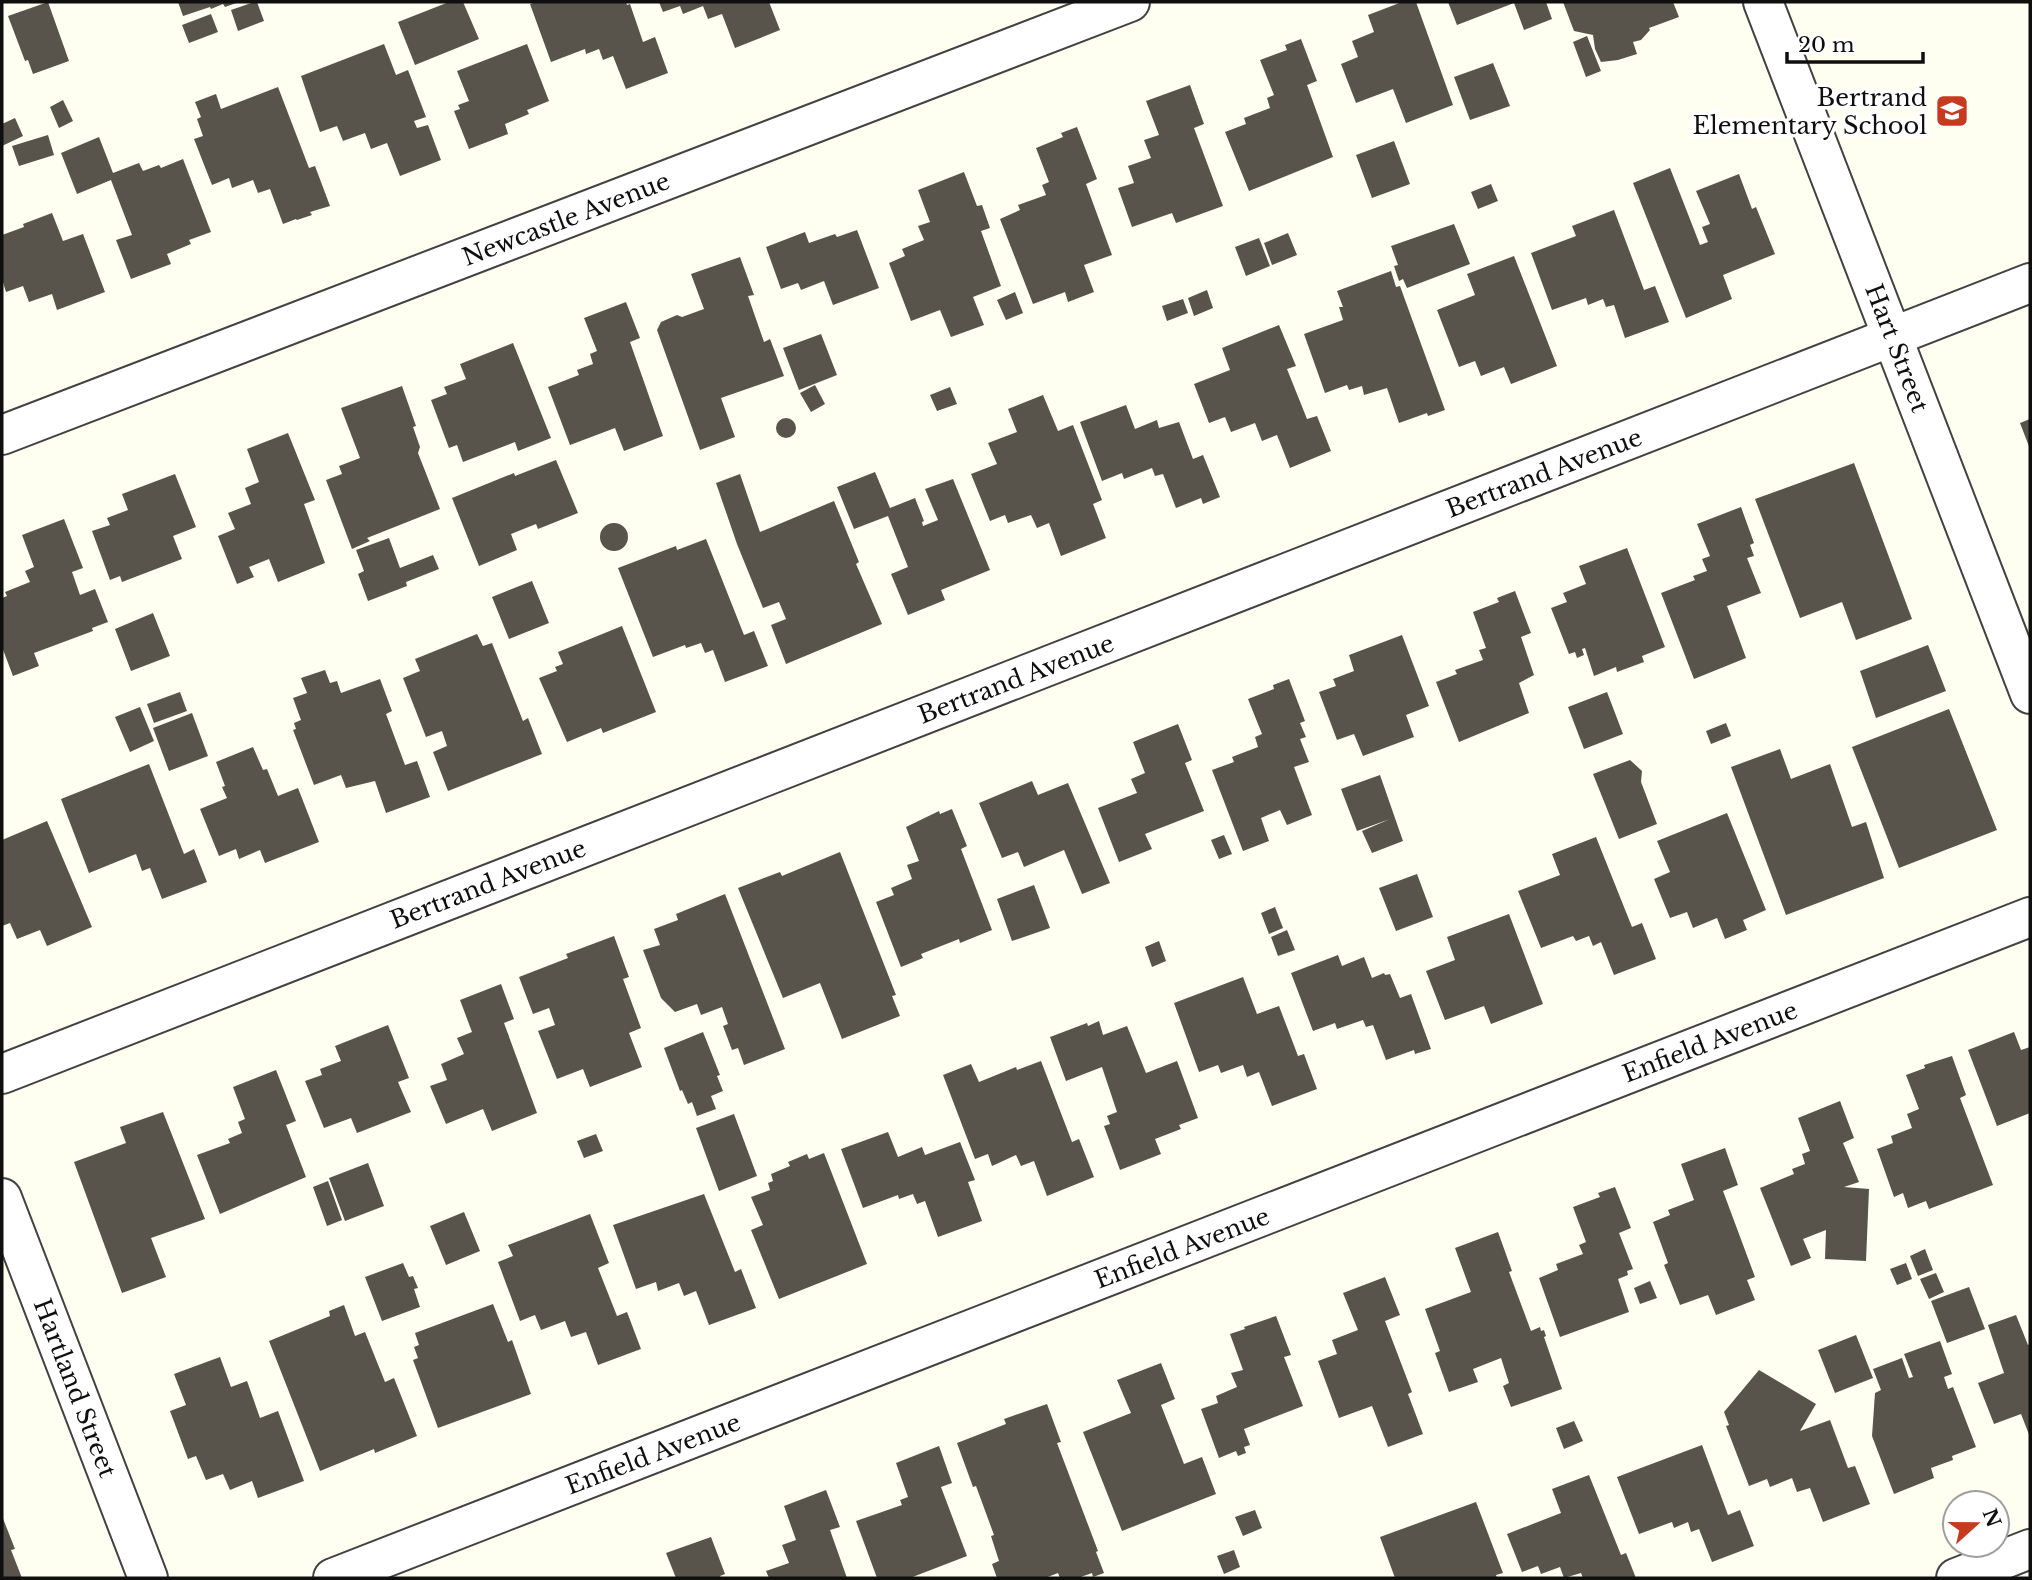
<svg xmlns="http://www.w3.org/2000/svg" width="2032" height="1580" viewBox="0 0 2032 1580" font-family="'Libre Baskerville',serif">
<rect width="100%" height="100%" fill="#fffff1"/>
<path fill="#58534b" d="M 48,2 L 69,61 L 33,74 L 28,60 L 25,61 L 8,16 Z
M 178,2 L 239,2 L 225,7 L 223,4 L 211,9 L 210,7 L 183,16 Z
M 254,2 L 257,2 L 264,21 L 238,31 L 231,10 Z
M 449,2 L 463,2 L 479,39 L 415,65 L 398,22 Z
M 536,2 L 626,2 L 627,5 L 630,4 L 643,42 L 655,37 L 668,73 L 626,89 L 613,56 L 603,60 L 599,49 L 586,54 L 585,49 L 551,62 L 530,4 Z
M 659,2 L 769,2 L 780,30 L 735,48 L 722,14 L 708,19 L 703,6 L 683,14 L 680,6 L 663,12 Z
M 1402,2 L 1416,2 L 1453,105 L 1406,123 L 1393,89 L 1356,103 L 1341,64 L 1358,57 L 1352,41 L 1374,32 L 1368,15 Z
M 1448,2 L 1546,2 L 1552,19 L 1524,30 L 1514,3 L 1457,25 Z
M 1563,2 L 1673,2 L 1679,17 L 1649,28 L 1650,30 L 1641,40 L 1633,42 L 1637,54 L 1618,60 L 1601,62 L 1595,49 L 1593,35 L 1574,31 Z
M 211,14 L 218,32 L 189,43 L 182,25 Z
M 1587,36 L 1601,71 L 1586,77 L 1573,42 Z
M 1301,39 L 1317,81 L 1307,85 L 1333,157 L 1249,191 L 1225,132 L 1246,124 L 1244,118 L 1270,108 L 1267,98 L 1274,95 L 1260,60 L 1287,50 L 1285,45 Z
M 384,44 L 396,75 L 408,70 L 426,117 L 414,121 L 417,128 L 428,125 L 441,160 L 400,176 L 387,143 L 371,149 L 365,133 L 343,141 L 337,126 L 320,132 L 301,76 Z
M 527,44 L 549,101 L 527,110 L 529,114 L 505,124 L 508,134 L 469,149 L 454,111 L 460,109 L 458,105 L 469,101 L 457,71 Z
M 1493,63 L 1510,106 L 1470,120 L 1454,77 Z
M 1190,85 L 1204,124 L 1194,128 L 1223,206 L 1176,223 L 1172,213 L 1132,227 L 1118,188 L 1134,183 L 1128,166 L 1151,158 L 1144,140 L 1159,135 L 1146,101 Z
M 278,87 L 309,168 L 315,166 L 330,206 L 310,212 L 312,215 L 297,220 L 296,219 L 283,224 L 270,189 L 258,193 L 253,180 L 232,188 L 229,178 L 212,185 L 194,139 L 203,136 L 197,119 L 201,117 L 195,102 L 216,94 L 221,109 Z
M 63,100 L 73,121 L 59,128 L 50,107 Z
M 15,118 L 23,136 L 2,146 L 2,124 Z
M 1077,127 L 1097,179 L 1086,184 L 1112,255 L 1084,265 L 1094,292 L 1068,302 L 1065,292 L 1033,304 L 1000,219 L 1020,210 L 1018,205 L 1046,195 L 1042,185 L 1049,182 L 1036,148 L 1063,137 L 1061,133 Z
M 48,135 L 54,155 L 19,166 L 12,146 Z
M 99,137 L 113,173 L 139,163 L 143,171 L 159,165 L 161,168 L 183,159 L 211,232 L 189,240 L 191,244 L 167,254 L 171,264 L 131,279 L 116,240 L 132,235 L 111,180 L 77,194 L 61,153 Z
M 1394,141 L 1410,184 L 1372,198 L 1356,155 Z
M 1670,168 L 1700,245 L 1708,242 L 1702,227 L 1710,224 L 1696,191 L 1739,174 L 1752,209 L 1756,207 L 1775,254 L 1723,275 L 1732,299 L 1686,318 L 1633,183 Z
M 964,172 L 977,206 L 982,205 L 990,228 L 981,231 L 1001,286 L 973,297 L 984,325 L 951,337 L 940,310 L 911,321 L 889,263 L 905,256 L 902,249 L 924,240 L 918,226 L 930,222 L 918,190 Z
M 1491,184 L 1498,201 L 1478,209 L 1471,192 Z
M 1614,210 L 1644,290 L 1655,286 L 1669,322 L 1625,338 L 1614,305 L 1606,307 L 1603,299 L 1588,305 L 1586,298 L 1552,310 L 1531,253 L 1576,236 L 1572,226 Z
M 52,213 L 63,241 L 83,234 L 105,292 L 57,310 L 52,294 L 29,302 L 23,286 L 6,292 L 2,279 L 2,235 L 24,227 L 23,224 Z
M 1454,224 L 1470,264 L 1407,288 L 1403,279 L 1399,281 L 1394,266 L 1398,265 L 1391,246 Z
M 857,230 L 879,288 L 833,305 L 824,281 L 801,290 L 798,283 L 781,289 L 766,247 L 805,232 L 809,243 L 835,234 L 837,237 Z
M 1288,233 L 1297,255 L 1272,265 L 1264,243 Z
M 1259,238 L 1270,266 L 1246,276 L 1235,247 Z
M 1514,256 L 1557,366 L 1511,384 L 1504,367 L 1481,376 L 1475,361 L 1459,367 L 1437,310 L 1475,295 L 1467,274 Z
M 740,257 L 754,295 L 748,296 L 764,342 L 770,339 L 784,376 L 721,398 L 735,437 L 700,450 L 657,330 L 661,322 L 677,315 L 682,317 L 704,309 L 691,274 Z
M 1391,271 L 1396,287 L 1400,286 L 1445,410 L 1428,416 L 1427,413 L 1399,423 L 1387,388 L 1364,395 L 1362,386 L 1349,390 L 1347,385 L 1325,393 L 1304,334 L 1343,320 L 1339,307 L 1343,307 L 1337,291 Z
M 1207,290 L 1213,308 L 1194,316 L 1188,298 Z
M 1015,292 L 1023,313 L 1006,320 L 997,300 Z
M 1183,299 L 1188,313 L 1167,321 L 1162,306 Z
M 626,302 L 640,338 L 630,342 L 663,436 L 624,451 L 615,428 L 570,445 L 548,387 L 579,375 L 577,370 L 593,364 L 590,354 L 597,351 L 584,318 Z
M 1279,325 L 1296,366 L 1287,369 L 1307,419 L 1317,416 L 1331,451 L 1290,468 L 1277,435 L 1262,441 L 1255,423 L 1231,432 L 1225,417 L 1209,423 L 1194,384 L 1230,370 L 1222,348 Z
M 821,334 L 837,375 L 799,390 L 783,348 Z
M 513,343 L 551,438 L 518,451 L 515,442 L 463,462 L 457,445 L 449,448 L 431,400 L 447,394 L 444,387 L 466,379 L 460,364 Z
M 815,385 L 825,404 L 811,412 L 800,393 Z
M 402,386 L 416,426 L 413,427 L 420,447 L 418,453 L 440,509 L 367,538 L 370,541 L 352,549 L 326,480 L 342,474 L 339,466 L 360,458 L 341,408 Z
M 950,387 L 957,404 L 937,411 L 930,395 Z
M 1043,395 L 1058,431 L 1073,425 L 1102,500 L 1093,504 L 1106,538 L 1061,556 L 1049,523 L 1037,528 L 1031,515 L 1008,523 L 1005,515 L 990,521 L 971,474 L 997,464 L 988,443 L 1017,432 L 1008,409 Z
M 1126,405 L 1135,429 L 1157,420 L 1159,428 L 1179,422 L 1193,459 L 1203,455 L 1220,497 L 1203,504 L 1201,498 L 1176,508 L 1163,474 L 1155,476 L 1152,468 L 1124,479 L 1122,473 L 1102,481 L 1080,422 Z
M776 428a10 10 0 1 1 20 0a10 10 0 1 1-20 0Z
M 2030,419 L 2030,449 L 2020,423 Z
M 288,433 L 315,500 L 304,504 L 325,563 L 278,582 L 269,559 L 249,567 L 254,577 L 237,584 L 218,536 L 235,529 L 228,513 L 251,504 L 245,488 L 259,482 L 247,449 Z
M 556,460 L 578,513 L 538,529 L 536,524 L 511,534 L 517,550 L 479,566 L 452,498 L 514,473 L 515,476 Z
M 1854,463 L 1912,619 L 1856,640 L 1842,602 L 1800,618 L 1755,499 Z
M 875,472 L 890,508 L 915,498 L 924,521 L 922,522 L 923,526 L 938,520 L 925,489 L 953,479 L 990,570 L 941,590 L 945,600 L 908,615 L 891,574 L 908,567 L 888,516 L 854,529 L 837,487 Z
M 175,474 L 196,527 L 173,536 L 182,559 L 122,582 L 120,576 L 110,580 L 92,531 L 110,525 L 107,518 L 128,510 L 122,494 Z
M 740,474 L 760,532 L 834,501 L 859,562 L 856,564 L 882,624 L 786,664 L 771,625 L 786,619 L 779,602 L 763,608 L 737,544 L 716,483 Z
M 1741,507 L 1754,543 L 1750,545 L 1754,556 L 1747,558 L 1761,593 L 1727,606 L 1746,658 L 1694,679 L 1661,593 L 1695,580 L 1693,576 L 1707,571 L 1702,559 L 1710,556 L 1697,524 Z
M 64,519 L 83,568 L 72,572 L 80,595 L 95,589 L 108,622 L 92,628 L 93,631 L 34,653 L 39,666 L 13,676 L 2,647 L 2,598 L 7,596 L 5,592 L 30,582 L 25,571 L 34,567 L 22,535 Z
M600 537a14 14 0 1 1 28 0a14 14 0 1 1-28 0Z
M 389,538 L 400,568 L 433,555 L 439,569 L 406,582 L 407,586 L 368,601 L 358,574 L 364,571 L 356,550 Z
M 706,539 L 744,635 L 754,631 L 768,666 L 725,682 L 713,650 L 705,653 L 701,643 L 686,648 L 685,645 L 653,657 L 618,568 L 676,546 L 677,550 Z
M 1627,548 L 1665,647 L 1642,656 L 1644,662 L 1617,672 L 1616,667 L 1594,676 L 1585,648 L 1582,649 L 1584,655 L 1577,658 L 1575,652 L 1569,654 L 1551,608 L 1567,602 L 1563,593 L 1586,584 L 1579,566 Z
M 532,581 L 549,623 L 509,639 L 492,597 Z
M 1515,591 L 1531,633 L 1521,637 L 1534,675 L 1519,683 L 1529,713 L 1459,742 L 1436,682 L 1457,674 L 1455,670 L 1483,660 L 1479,650 L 1486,648 L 1473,612 L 1499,602 L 1497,598 Z
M 153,613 L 170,656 L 131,671 L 115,629 Z
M 622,626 L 656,712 L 603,733 L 601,728 L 567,742 L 539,678 L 557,671 L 555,667 L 563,664 L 558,652 Z
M 477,634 L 483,646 L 492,643 L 523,721 L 528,718 L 542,754 L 448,791 L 433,752 L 447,746 L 442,731 L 426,737 L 403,678 L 420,671 L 415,659 Z
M 1402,635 L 1429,706 L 1406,715 L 1414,737 L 1363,756 L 1354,734 L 1337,740 L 1319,692 L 1336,686 L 1333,679 L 1354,671 L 1349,655 Z
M 1928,645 L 1946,691 L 1876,718 L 1860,671 Z
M 325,670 L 330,683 L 337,681 L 341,693 L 380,679 L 392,711 L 386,714 L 405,765 L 417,761 L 430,797 L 386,813 L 375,781 L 346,788 L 341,775 L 314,785 L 293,730 L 296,729 L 294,723 L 301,720 L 293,698 L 307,693 L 301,678 Z
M 1289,679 L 1305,721 L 1300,723 L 1306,737 L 1300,739 L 1309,762 L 1294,767 L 1312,815 L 1287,825 L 1280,810 L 1261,818 L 1269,841 L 1243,851 L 1212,770 L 1234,762 L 1232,757 L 1258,747 L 1255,737 L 1262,734 L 1248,699 L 1274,689 L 1273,685 Z
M 180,692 L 187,711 L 154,723 L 147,704 Z
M 1607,692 L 1623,734 L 1584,749 L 1568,707 Z
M 140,707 L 154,741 L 130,752 L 115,717 Z
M 1949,709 L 1997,830 L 1899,868 L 1852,747 Z
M 192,713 L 208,756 L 169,771 L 153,728 Z
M 1726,723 L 1731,736 L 1711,744 L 1706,731 Z
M 1178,724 L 1192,760 L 1185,763 L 1204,811 L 1145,834 L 1152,849 L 1119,862 L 1098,808 L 1137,793 L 1131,779 L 1145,773 L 1133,742 Z
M 253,747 L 263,770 L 267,769 L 278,796 L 298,788 L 319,842 L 265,863 L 260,850 L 239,859 L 236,849 L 219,856 L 200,809 L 227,798 L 222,787 L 225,786 L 216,762 Z
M 1780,749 L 1791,779 L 1830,764 L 1852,827 L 1866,822 L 1884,878 L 1786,915 L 1731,767 Z
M 1630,760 L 1642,771 L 1641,782 L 1657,824 L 1619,839 L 1593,774 Z
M 149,764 L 184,854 L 194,849 L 207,882 L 162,899 L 150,868 L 142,871 L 136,854 L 89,873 L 61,799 Z
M 1380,775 L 1403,841 L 1372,853 L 1362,831 L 1390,819 L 1357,831 L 1341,789 Z
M 1032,781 L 1038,795 L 1068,783 L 1110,883 L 1082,894 L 1064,850 L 1024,867 L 1018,852 L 1002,858 L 979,803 Z
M 952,809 L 967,846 L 961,849 L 992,930 L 960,943 L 959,939 L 921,954 L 923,958 L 901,967 L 876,902 L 894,895 L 891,888 L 912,879 L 907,865 L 919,861 L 906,827 L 939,811 L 940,814 Z
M 1727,813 L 1766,910 L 1743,920 L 1747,930 L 1725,939 L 1717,918 L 1693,928 L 1687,912 L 1670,918 L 1654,879 L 1670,872 L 1657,841 Z
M 47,821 L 92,927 L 47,946 L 40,930 L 17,939 L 10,923 L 2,926 L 2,840 Z
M 1224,835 L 1232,854 L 1219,859 L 1211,840 Z
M 1596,837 L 1632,927 L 1642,923 L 1656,959 L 1614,975 L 1601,942 L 1593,946 L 1589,936 L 1576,941 L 1573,936 L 1541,948 L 1518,891 L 1560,875 L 1552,854 Z
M 840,852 L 896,995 L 892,996 L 900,1016 L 842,1039 L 820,983 L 783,998 L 738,888 L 780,872 L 782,876 Z
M 1417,874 L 1433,917 L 1396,931 L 1379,888 Z
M 1034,885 L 1050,928 L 1012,941 L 997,899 Z
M 725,894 L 785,1049 L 744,1065 L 738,1048 L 732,1050 L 723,1026 L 728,1024 L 722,1007 L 701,1015 L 697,1004 L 675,1012 L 661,998 L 643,950 L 660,945 L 654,929 L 678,920 L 676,914 Z
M 1275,907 L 1283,928 L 1269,934 L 1261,913 Z
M 1509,914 L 1543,1004 L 1491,1024 L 1484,1006 L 1445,1020 L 1426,971 L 1455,960 L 1447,937 Z
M 1287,930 L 1295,950 L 1278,956 L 1271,937 Z
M 614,936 L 629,977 L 623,979 L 641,1028 L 629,1033 L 642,1067 L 590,1087 L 583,1069 L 557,1079 L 538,1031 L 555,1025 L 549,1008 L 533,1014 L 519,977 L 568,958 L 566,954 Z
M 1159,941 L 1166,961 L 1152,967 L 1145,947 Z
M 1338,955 L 1342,966 L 1364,957 L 1372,978 L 1384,973 L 1385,975 L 1390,974 L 1400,998 L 1411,994 L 1431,1049 L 1415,1054 L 1414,1050 L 1386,1060 L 1373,1025 L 1366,1027 L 1363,1020 L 1337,1029 L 1335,1023 L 1313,1031 L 1291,973 Z
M 1243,977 L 1257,1014 L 1279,1006 L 1298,1056 L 1304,1054 L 1317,1089 L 1272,1106 L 1259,1072 L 1247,1077 L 1243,1065 L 1221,1073 L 1218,1065 L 1199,1072 L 1174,1003 Z
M 501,984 L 514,1019 L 504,1023 L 537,1113 L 492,1131 L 483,1109 L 446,1124 L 430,1086 L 447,1080 L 441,1064 L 464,1054 L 457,1038 L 472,1032 L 460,1000 Z
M 1099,1021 L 1103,1035 L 1127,1026 L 1146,1073 L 1177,1061 L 1198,1118 L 1179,1125 L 1181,1129 L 1155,1139 L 1161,1154 L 1120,1170 L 1104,1126 L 1110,1124 L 1107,1116 L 1117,1112 L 1102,1067 L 1066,1081 L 1050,1037 L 1087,1023 L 1088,1026 Z
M 388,1025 L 409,1078 L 398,1082 L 411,1112 L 357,1133 L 351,1118 L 324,1128 L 305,1081 L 322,1075 L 320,1069 L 341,1061 L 335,1046 Z
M 703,1032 L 720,1075 L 717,1076 L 723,1091 L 711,1096 L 716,1109 L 697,1116 L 692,1102 L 688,1104 L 682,1090 L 680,1091 L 664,1048 Z
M 2014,1032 L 2021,1050 L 2030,1047 L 2030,1113 L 1997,1126 L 1968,1050 Z
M 1952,1056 L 1966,1095 L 1960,1098 L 1993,1185 L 1929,1209 L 1926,1201 L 1908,1208 L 1903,1193 L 1894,1197 L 1877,1149 L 1893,1143 L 1891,1136 L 1912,1128 L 1907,1114 L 1919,1109 L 1906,1075 L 1925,1068 L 1924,1065 Z
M 1041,1061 L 1072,1142 L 1079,1139 L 1094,1177 L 1047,1196 L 1034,1161 L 1021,1166 L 1016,1155 L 992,1166 L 988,1154 L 975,1159 L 943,1075 L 971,1064 L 979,1082 L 1016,1067 L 1017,1070 Z
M 276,1070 L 296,1121 L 286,1125 L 306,1177 L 220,1214 L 197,1155 L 230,1143 L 228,1139 L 242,1133 L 238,1122 L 245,1119 L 233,1087 Z
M 1840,1101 L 1854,1138 L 1843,1143 L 1859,1182 L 1844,1187 L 1869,1189 L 1866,1261 L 1825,1259 L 1826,1230 L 1803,1239 L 1811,1258 L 1791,1266 L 1760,1188 L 1794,1174 L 1792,1169 L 1805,1164 L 1802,1154 L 1810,1151 L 1798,1118 Z
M 163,1112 L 205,1219 L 151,1238 L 166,1277 L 122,1293 L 74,1162 L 126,1143 L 120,1127 Z
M 734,1114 L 757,1176 L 719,1191 L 696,1128 Z
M 888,1132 L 898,1157 L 922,1147 L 925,1155 L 960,1142 L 975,1180 L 968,1182 L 982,1221 L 938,1237 L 925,1201 L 917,1204 L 913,1194 L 899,1199 L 898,1195 L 863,1208 L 841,1149 Z
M 596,1134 L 603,1151 L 584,1158 L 577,1141 Z
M 1725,1148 L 1738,1185 L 1723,1191 L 1755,1277 L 1747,1280 L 1755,1300 L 1716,1315 L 1708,1295 L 1680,1305 L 1664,1265 L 1668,1263 L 1653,1222 L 1670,1215 L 1668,1210 L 1694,1200 L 1681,1164 Z
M 824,1153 L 867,1264 L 779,1299 L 751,1230 L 763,1225 L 751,1197 L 770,1190 L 768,1183 L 773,1181 L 771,1174 L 790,1166 L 788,1162 L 807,1154 L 809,1159 Z
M 368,1163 L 384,1206 L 345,1221 L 329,1178 Z
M 328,1181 L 342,1220 L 327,1226 L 313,1187 Z
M 1615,1187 L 1631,1228 L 1619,1233 L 1633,1269 L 1627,1271 L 1628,1275 L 1618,1279 L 1629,1312 L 1560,1337 L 1539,1278 L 1558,1270 L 1556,1264 L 1583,1254 L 1579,1245 L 1586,1242 L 1573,1207 L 1600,1197 L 1598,1193 Z
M 704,1194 L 735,1272 L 741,1269 L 756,1308 L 709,1325 L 696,1291 L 684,1296 L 679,1283 L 658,1291 L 656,1282 L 636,1289 L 613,1225 Z
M 464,1212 L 480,1251 L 446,1265 L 430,1226 Z
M 590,1214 L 609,1263 L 598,1268 L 617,1316 L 627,1312 L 641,1349 L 598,1365 L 586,1332 L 571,1337 L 565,1321 L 541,1330 L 535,1315 L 520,1321 L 498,1262 L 513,1256 L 508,1245 Z
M 1498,1232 L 1512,1271 L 1509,1272 L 1531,1331 L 1540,1327 L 1541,1331 L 1544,1330 L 1546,1336 L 1544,1337 L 1562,1389 L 1511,1407 L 1503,1386 L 1509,1383 L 1501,1358 L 1473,1369 L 1478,1382 L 1449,1392 L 1435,1353 L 1440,1351 L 1425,1309 L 1471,1292 L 1455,1248 Z
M 1925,1249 L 1933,1270 L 1918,1276 L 1910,1256 Z
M 403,1263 L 409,1277 L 413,1276 L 418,1288 L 414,1289 L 420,1307 L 382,1321 L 365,1277 Z
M 1906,1263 L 1912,1279 L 1897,1285 L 1890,1269 Z
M 1936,1273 L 1944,1292 L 1929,1299 L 1920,1279 Z
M 1385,1277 L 1400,1315 L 1385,1321 L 1412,1392 L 1408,1394 L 1423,1434 L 1388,1447 L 1372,1406 L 1339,1418 L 1318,1361 L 1337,1354 L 1332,1340 L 1358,1330 L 1343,1293 Z
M 1650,1281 L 1657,1298 L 1640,1304 L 1634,1288 Z
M 1969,1287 L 1985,1329 L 1947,1343 L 1931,1301 Z
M 493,1304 L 508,1342 L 512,1340 L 531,1394 L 438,1428 L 413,1360 L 418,1358 L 414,1347 L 419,1345 L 415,1333 Z
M 344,1305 L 355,1336 L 365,1332 L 385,1382 L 394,1378 L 417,1436 L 375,1453 L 374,1449 L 320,1471 L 269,1341 L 330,1316 L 329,1311 Z
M 2016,1315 L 2028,1345 L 2030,1344 L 2030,1437 L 2021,1414 L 1994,1424 L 1978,1383 L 2004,1373 L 1988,1325 Z
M 1276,1316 L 1291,1355 L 1284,1357 L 1303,1406 L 1244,1429 L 1250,1445 L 1244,1447 L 1246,1453 L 1238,1456 L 1236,1451 L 1219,1458 L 1201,1409 L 1218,1403 L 1216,1396 L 1237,1387 L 1231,1373 L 1243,1370 L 1230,1334 L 1245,1329 L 1244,1327 Z
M 1856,1335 L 1873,1378 L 1835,1393 L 1818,1350 Z
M 1940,1341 L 1952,1374 L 1944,1377 L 1948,1389 L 1953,1387 L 1976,1447 L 1952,1456 L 1953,1460 L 1931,1468 L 1934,1478 L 1894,1494 L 1872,1436 L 1875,1393 L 1881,1390 L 1873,1369 L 1902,1358 L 1909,1378 L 1913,1377 L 1904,1354 Z
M 220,1357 L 231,1387 L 247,1381 L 260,1418 L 278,1411 L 304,1481 L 258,1498 L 252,1481 L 230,1490 L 223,1474 L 206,1480 L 196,1456 L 188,1459 L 170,1411 L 186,1405 L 174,1374 Z
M 1161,1363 L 1175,1399 L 1161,1405 L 1184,1464 L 1202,1457 L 1216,1494 L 1122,1531 L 1083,1432 L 1131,1413 L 1117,1380 Z
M 1759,1370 L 1816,1404 L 1800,1431 L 1830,1420 L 1848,1468 L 1855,1466 L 1870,1504 L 1823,1522 L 1810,1488 L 1797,1492 L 1792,1478 L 1770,1487 L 1767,1479 L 1749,1486 L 1726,1426 L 1729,1425 L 1724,1412 Z
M 1047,1404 L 1061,1442 L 1057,1443 L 1098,1551 L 1096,1552 L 1104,1573 L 1093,1577 L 1092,1573 L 1078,1578 L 1060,1578 L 1058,1573 L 1045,1578 L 997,1578 L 992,1564 L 999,1561 L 991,1536 L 994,1535 L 976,1486 L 973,1487 L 957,1443 L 1006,1424 L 1004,1419 Z
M 1574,1421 L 1583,1441 L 1564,1449 L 1556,1428 Z
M 1702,1445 L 1728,1515 L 1740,1510 L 1754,1546 L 1712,1562 L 1699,1529 L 1691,1532 L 1688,1522 L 1674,1528 L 1672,1522 L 1639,1534 L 1617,1477 Z
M 939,1446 L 952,1483 L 941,1487 L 967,1556 L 910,1578 L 877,1578 L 856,1521 L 902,1505 L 900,1500 L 908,1497 L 896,1463 Z
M 1589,1475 L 1621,1555 L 1626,1553 L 1636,1578 L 1583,1578 L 1581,1573 L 1564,1578 L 1560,1567 L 1541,1574 L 1538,1566 L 1522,1572 L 1507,1534 L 1561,1513 L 1552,1489 Z
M 826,1490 L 840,1527 L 830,1530 L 847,1578 L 769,1578 L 766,1571 L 789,1563 L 782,1545 L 796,1540 L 784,1506 Z
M 1476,1502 L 1503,1573 L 1496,1575 L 1497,1578 L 1395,1578 L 1380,1537 Z
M 1255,1510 L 1262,1528 L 1243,1536 L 1235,1517 Z
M 2,1516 L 15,1549 L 11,1550 L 22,1578 L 2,1578 Z
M 711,1537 L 725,1574 L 720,1576 L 721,1578 L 676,1578 L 666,1553 Z
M 1234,1550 L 1240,1567 L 1224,1574 L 1217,1556 Z"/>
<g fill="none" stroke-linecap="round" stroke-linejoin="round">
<defs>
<path id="minor" d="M 2,435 L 1130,2
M 2,1074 L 2030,283
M 2,1198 L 148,1578
M 333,1578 L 2030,917"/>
<path id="tertiary" d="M 1763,2 L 2030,694
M 1956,1578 L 2030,1549"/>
</defs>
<use href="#minor" stroke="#424242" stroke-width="42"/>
<use href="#tertiary" stroke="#424242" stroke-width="42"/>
<use href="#minor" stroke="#fff" stroke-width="38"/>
<use href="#tertiary" stroke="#fff" stroke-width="38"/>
</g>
<defs>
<symbol id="school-square" viewBox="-11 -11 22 22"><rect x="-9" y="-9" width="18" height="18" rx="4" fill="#c63b20" stroke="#fff"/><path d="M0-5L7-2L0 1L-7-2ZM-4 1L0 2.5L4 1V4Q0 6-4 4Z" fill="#fff"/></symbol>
</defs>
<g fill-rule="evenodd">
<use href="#school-square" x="1933" y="92" width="38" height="38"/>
</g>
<g text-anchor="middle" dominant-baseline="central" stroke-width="7" stroke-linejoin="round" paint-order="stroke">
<g font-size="24" fill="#0f0f0f" stroke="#fff" text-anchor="end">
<text x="1927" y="97">Bertrand<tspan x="1927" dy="28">Elementary School</tspan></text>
</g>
<g font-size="24" fill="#0f0f0f" stroke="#fff">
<text transform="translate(566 219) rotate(-21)">Newcastle Avenue</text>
<text transform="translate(1897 348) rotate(69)">Hart Street</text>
<text transform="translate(1544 473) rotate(-21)">Bertrand Avenue</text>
<text transform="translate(1016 679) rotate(-21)">Bertrand Avenue</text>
<text transform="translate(488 884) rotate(-21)">Bertrand Avenue</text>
<text transform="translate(1710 1042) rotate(-21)">Enfield Avenue</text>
<text transform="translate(1182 1248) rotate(-21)">Enfield Avenue</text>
<text transform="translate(75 1388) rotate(69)">Hartland Street</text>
<text transform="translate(653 1454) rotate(-21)">Enfield Avenue</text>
</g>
</g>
<rect width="2032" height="1580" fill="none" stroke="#0f0f0f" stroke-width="7"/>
<g transform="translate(1976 1524) rotate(69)"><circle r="33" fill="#ffffff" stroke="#9f9f9f" stroke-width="2"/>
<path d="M0-5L12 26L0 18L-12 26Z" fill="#c63b20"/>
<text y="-10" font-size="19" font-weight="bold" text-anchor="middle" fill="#0f0f0f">N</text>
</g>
<path d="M1787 52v10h136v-10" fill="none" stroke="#0f0f0f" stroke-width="3.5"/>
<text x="1798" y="52" font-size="21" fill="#0f0f0f" stroke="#ffffff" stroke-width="5" paint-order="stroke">20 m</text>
</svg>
